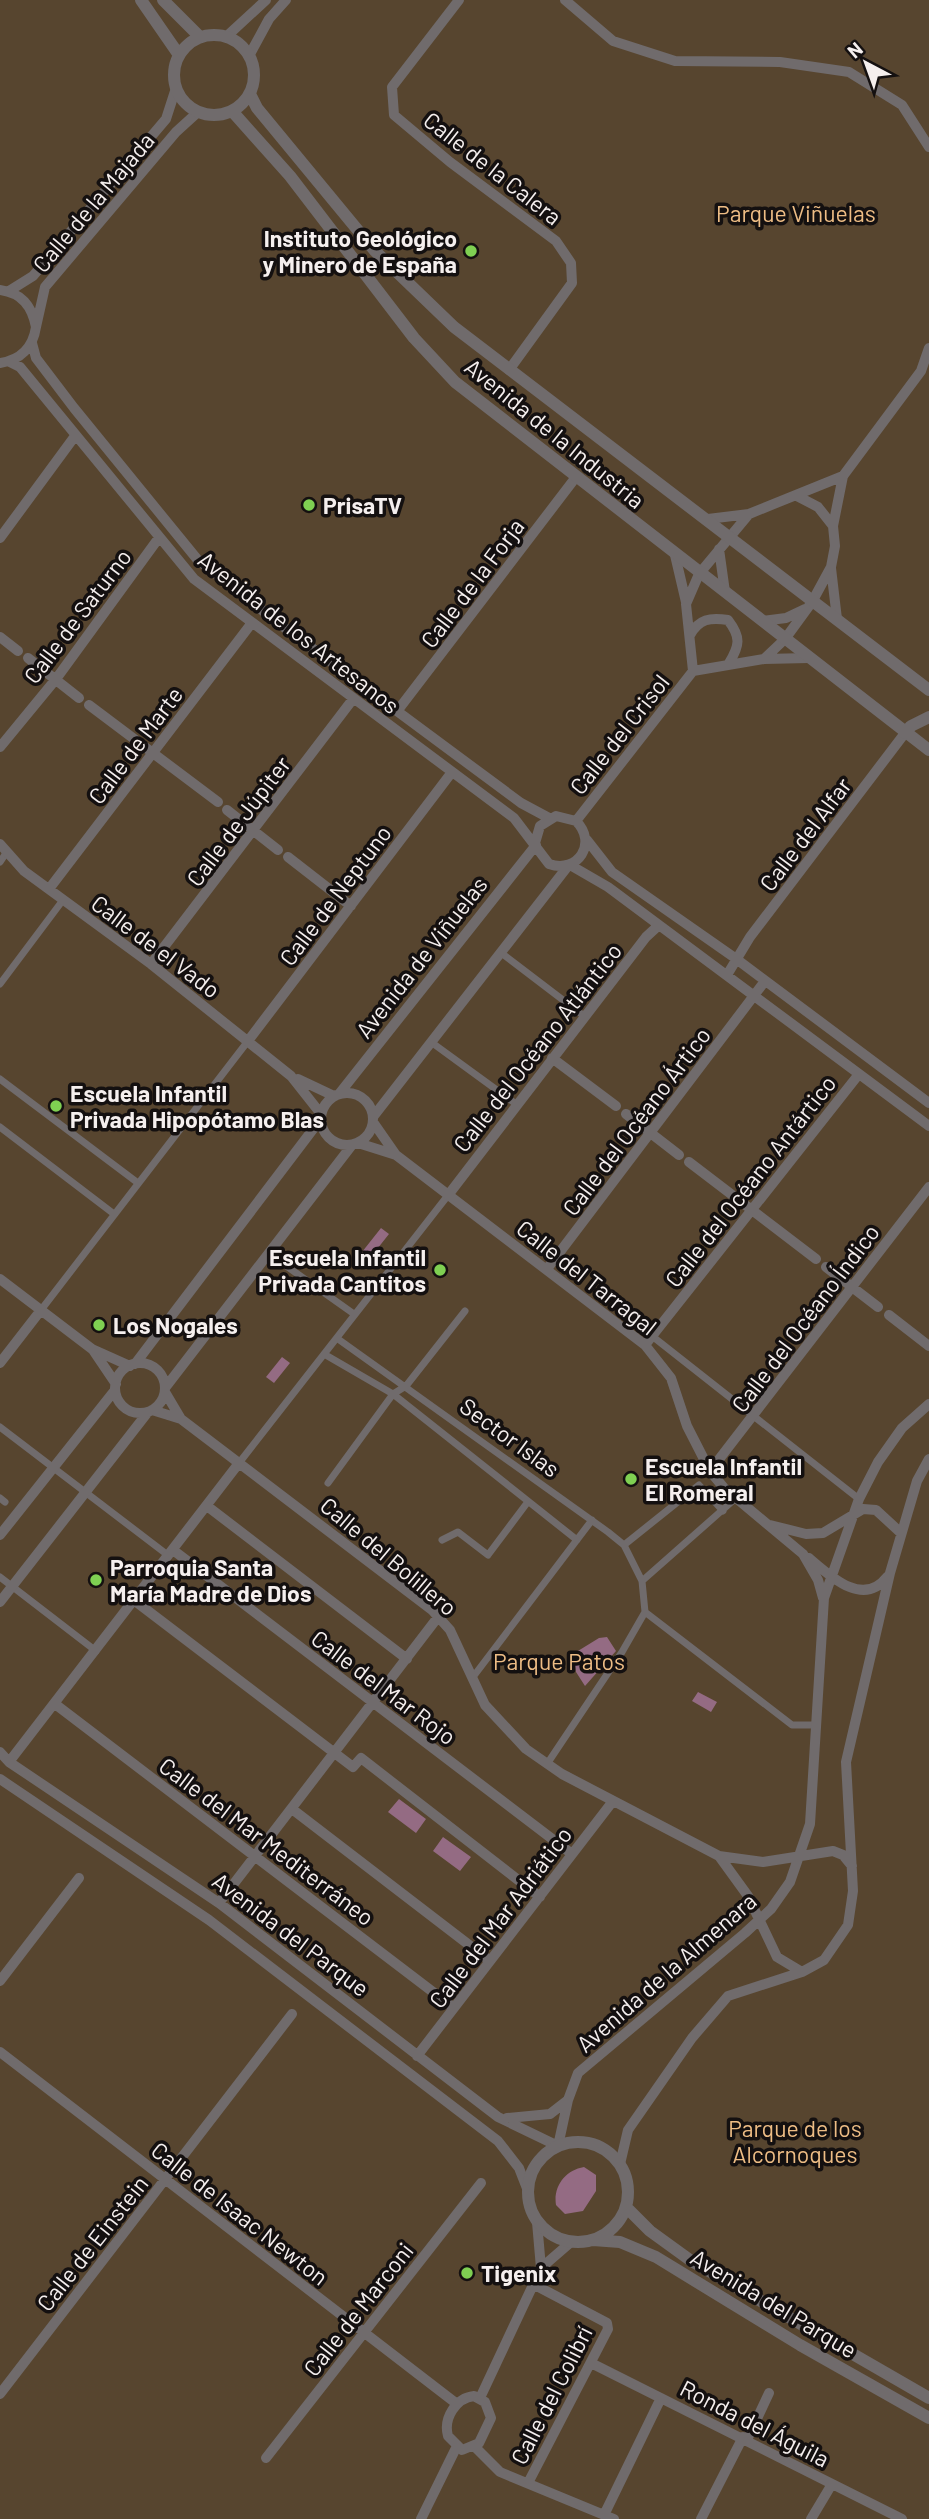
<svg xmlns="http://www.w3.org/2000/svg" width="929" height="2519" viewBox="0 0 929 2519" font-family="Barlow,sans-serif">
<rect width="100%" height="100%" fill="#2e2625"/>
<path fill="#57452f" d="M 0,0 L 929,0 L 929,2519 L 0,2519 Z"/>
<path fill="#946b83" d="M 381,1228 L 389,1234 L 370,1258 L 362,1252 Z
M 282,1357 L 290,1363 L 274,1383 L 266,1377 Z
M 607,1637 L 616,1651 L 585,1686 L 576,1672 L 573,1654 L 599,1638 Z
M 698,1692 L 717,1702 L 711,1712 L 692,1701 Z
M 399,1799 L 426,1819 L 416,1833 L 388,1812 Z
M 443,1837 L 471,1857 L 460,1871 L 433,1851 Z
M 584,2167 L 596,2175 L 596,2191 L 583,2211 L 565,2214 L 556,2205 C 553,2187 565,2170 584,2167 Z"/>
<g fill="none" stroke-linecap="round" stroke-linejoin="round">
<path stroke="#706b6c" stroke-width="7" d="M 0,862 L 6,853
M 500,952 L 584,1016
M 0,984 L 63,900
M 431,1042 L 516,1104
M 0,1079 L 138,1183
M 0,1127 L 114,1214
M 268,1253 L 354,1314
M 41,1310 L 248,1041
M 652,1336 L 859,1499
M 338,1339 L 608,1532 L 624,1545 L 642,1581 L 645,1612 L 622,1652 L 547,1764
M 324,1354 L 393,1394 L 577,1540
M 0,1427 L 169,1556
M 239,1463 L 449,1194
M 328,1483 L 393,1394 L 406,1386 L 465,1311
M 0,1498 L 5,1502
M 442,1540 L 458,1532 L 488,1555 L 527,1503
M 624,1545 L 699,1485 L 723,1511
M 0,1577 L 96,1651
M 642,1581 L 736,1498
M 645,1612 L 792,1725 L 816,1725
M 473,1677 L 592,1520"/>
<path stroke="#706b6c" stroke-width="10" d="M 459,0 L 392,87 L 394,115 L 450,162 L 556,241 L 571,263 L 572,283 L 509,370
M 565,0 L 613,41 L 675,61 L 780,62 L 849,72 L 902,105 L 929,147
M 227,36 L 266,0
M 250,54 L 269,19 L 286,0
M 0,290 C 22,293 32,306 36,327 C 33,347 21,360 0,363
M 9,291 L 33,276 L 166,119 L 176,88
M 36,327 L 45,287 L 176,132 L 198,112
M 32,343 L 36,358 L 74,408 L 197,559 L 281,625 L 521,803 L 549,818
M 10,362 L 20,367 L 194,579 L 514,818 L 549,864 C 578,874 598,843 576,821 L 556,816 L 540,826 L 535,843
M 797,496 L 818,507 L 833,526
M 708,519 L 749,514
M 0,538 L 75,436
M 719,549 L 725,592
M 675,555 L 686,602
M 831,568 L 837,619
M 762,621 L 786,618 L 805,609
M 690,635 C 699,619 710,617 728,620 C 741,637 740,645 729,663
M 0,637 L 18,651
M 28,658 L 79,698
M 764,659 L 809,658
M 693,671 L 764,659 L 785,639 L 812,602 L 831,567 L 835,546 L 833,526 L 843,476 L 921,371 L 929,348
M 693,671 L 686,604 L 699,574 L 749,514 L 843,476
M 89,705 L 218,802
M 398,710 L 576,477
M 0,747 L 56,679 L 158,539
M 227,810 L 278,850
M 576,821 L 693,671
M 587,840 L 612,872 L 735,958 L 929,1103
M 0,844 L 24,871 L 151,964 L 291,1076 L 321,1114
M 288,857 L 351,906
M 570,865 L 608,887 L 929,1126
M 49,889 L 251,624
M 151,964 L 353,699
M 727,975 L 750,937 L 905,733
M 248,1041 L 452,772
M 552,1058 L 616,1106
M 298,1079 L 334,1096
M321 1119a26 26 0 1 1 52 0a26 26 0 1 1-52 0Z
M 339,1094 L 536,845
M 626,1114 L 679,1155
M 373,1117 L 568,866
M 373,1122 L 396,1155 L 645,1345 L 671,1378 L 687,1426 L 710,1471 L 724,1488 L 803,1554 L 818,1580 L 823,1598
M 358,1143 L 396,1155
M 689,1162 L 816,1259
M 449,1194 L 646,937 L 659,925
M 826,1267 L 878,1307
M 547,1269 L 765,981
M 0,1279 L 92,1349 L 130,1366
M 889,1315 L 929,1346
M 645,1345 L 859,1074
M 93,1350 L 116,1384
M 0,1363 L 41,1310
M115 1388a25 25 0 1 1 50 0a25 25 0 1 1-50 0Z
M 135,1364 L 320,1120
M 165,1388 L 352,1145
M 165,1392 L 181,1419
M 152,1410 L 181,1419 L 432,1610 L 450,1630 L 485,1705 L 526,1749 L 562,1774 L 719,1856 L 763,1862 L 833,1851 L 843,1855 L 852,1866
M 710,1471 L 929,1187
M 207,1506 L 407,1659
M 770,1525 L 806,1534 L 823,1533 L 863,1509 L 876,1510 L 901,1533
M 0,1535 L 115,1390
M 173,1550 L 572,1854
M 809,1558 C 830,1576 863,1608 887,1577
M 135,1601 L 353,1767 L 361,1758 L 540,1897
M 0,1602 L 148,1412
M 55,1704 L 454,2008
M 0,1752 L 9,1762 L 219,1903 L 498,2117 L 558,2146 L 568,2100 L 578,2073 L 745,1933 L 771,1909 L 790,1882 L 810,1824 L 824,1598 L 859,1499 L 878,1462 L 902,1428 L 929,1404
M 9,1762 L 239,1463
M 0,1779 L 209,1920 L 498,2141 L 519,2168 L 528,2191
M 292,1809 L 490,1961
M 719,1856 L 748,1896 L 777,1957 L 802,1972
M 219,1903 L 438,1617
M 0,1981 L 79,1878
M 0,2052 L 457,2404
M 417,2056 L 613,1801
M 507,2118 L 550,2114 L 568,2100
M 620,2164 L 628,2130 L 692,2038 L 728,1996 L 802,1972 L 824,1960 L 848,1925 L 853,1891 L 846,1762 L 890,1573 L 917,1481 L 929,1459
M 537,2222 L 541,2268
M 591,2363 L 902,2519
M 0,2394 L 292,2014
M 474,2396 L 485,2402 L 491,2418 L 479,2443 L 462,2450 L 448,2436 C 443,2418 456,2398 474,2396 Z
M 480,2398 L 541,2268 L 571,2242
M 747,2440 L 769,2393
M 475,2447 L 500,2472 L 614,2519
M 266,2458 L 481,2183
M 528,2483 L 608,2329 L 607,2323 L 533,2284
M 604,2515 L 661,2398
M 421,2519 L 456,2448
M 701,2519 L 743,2437
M 811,2519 L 832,2484"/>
<path stroke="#706b6c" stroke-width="12" d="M 141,0 L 179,55
M 163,0 L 200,37
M174 75a40 40 0 1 1 80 0a40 40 0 1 1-80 0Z
M 250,94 L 257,108 L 375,251 L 454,327 L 929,690
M 232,111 L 290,176 L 414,338 L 455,382 L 929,750
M 905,733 L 911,726 L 929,717
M528 2192a50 50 0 1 1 100 0a50 50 0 1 1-100 0Z
M 626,2207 L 650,2231 L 690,2260 L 929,2398
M 593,2240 L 620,2242 L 656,2257 L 800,2345 L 929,2418"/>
</g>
<g fill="#7fd052" stroke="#141010" stroke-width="2.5">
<circle cx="471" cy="251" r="7"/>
<circle cx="309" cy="505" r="7"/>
<circle cx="56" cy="1106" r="7"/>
<circle cx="440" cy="1270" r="7"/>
<circle cx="99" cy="1325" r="7"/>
<circle cx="631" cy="1479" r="7"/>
<circle cx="96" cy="1580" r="7"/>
<circle cx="467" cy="2273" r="7"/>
</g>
<g text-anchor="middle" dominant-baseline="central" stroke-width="7" stroke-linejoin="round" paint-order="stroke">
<g font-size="23" fill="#f5efee" stroke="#141010">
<text transform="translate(493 168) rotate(38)">Calle de la Calera</text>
<text transform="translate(93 202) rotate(-50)">Calle de la Majada</text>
<text transform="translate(555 433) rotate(39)">Avenida de la Industria</text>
<text transform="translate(472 583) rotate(-53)">Calle de la Forja</text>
<text transform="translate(77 616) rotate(-53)">Calle de Saturno</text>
<text transform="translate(299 632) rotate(38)">Avenida de los Artesanos</text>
<text transform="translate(619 734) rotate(-52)">Calle del Crisol</text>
<text transform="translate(135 745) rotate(-53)">Calle de Marte</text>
<text transform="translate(238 821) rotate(-53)">Calle de Júpiter</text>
<text transform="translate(805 834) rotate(-53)">Calle del Alfar</text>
<text transform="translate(335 895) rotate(-53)">Calle de Neptuno</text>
<text transform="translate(156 946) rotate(37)">Calle de el Vado</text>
<text transform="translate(421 957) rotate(-52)">Avenida de Viñuelas</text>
<text transform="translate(537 1047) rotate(-52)">Calle del Océano Atlántico</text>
<text transform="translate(636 1121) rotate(-53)">Calle del Océano Ártico</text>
<text transform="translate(750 1181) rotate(-52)">Calle del Océano Antártico</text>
<text transform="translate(587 1277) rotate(38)">Calle del Tarragal</text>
<text transform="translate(805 1318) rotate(-53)">Calle del Océano Índico</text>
<text transform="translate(510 1437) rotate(36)">Sector Islas</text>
<text transform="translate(389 1556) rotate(40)">Calle del Bolillero</text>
<text transform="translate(384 1687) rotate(37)">Calle del Mar Rojo</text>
<text transform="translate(267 1841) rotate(37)">Calle del Mar Mediterráneo</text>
<text transform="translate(500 1917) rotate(-53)">Calle del Mar Adriático</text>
<text transform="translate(291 1934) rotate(37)">Avenida del Parque</text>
<text transform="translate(666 1972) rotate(-41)">Avenida de la Almenara</text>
<text transform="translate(240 2213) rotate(38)">Calle de Isaac Newton</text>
<text transform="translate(92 2243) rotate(-52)">Calle de Einstein</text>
<text transform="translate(774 2303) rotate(31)">Avenida del Parque</text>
<text transform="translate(358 2309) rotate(-52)">Calle de Marconi</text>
<text transform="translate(551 2395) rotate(-63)">Calle del Colibrí</text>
<text transform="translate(755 2423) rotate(27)">Ronda del Águila</text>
</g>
<g font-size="23" fill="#eebd85" stroke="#141010">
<text x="796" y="213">Parque Viñuelas</text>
<text x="559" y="1661">Parque Patos</text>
<text x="795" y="2128">Parque de los<tspan x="795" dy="26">Alcornoques</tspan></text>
</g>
<g font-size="23" font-weight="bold" fill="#f5efee" stroke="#141010" text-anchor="start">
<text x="457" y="238" text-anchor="end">Instituto Geológico<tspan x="457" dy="26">y Minero de España</tspan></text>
<text x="323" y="505">PrisaTV</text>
<text x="70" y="1093">Escuela Infantil<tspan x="70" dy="26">Privada Hipopótamo Blas</tspan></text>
<text x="426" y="1257" text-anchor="end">Escuela Infantil<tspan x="426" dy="26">Privada Cantitos</tspan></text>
<text x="113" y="1325">Los Nogales</text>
<text x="645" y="1466">Escuela Infantil<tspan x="645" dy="26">El Romeral</tspan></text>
<text x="110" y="1567">Parroquia Santa<tspan x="110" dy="26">María Madre de Dios</tspan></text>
<text x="481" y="2273">Tigenix</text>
</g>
</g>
<g transform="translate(866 63) rotate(319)" stroke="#141010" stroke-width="5" paint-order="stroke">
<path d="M0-5L12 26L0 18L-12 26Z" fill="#f5efee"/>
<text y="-10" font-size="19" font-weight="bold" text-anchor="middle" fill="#f5efee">N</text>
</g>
</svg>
